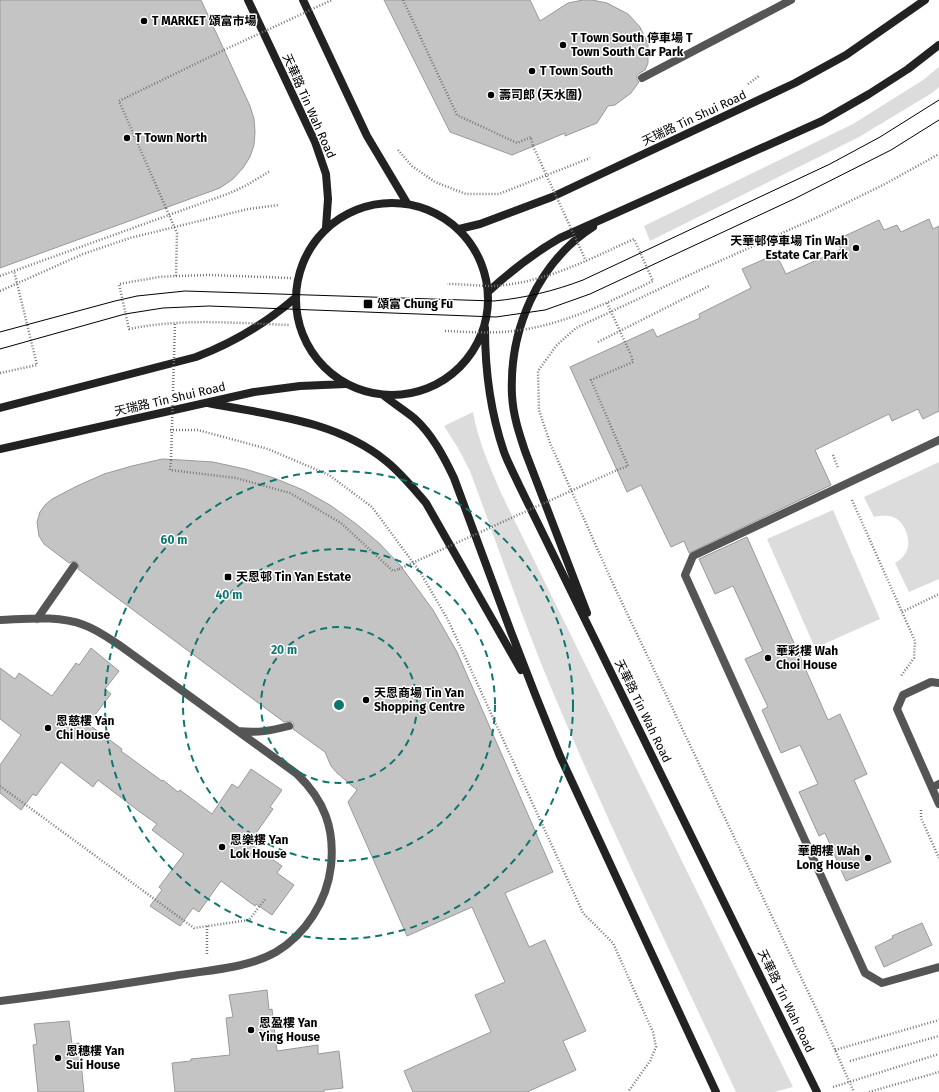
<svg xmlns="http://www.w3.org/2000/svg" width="939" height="1092" viewBox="0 0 939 1092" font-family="'Fira Sans','Noto Sans SC',sans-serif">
<rect width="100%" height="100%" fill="#fff"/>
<path fill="#dcdcdc" d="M 939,67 L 939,87 L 932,93 L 859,137 L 650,241 L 644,226 L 853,124 L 923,80 Z
M 473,412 C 478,441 490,467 501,493 L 793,1087 L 774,1092 L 736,1092 C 674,959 609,826 552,690 C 522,618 497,544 470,471 L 458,448 L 444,426 Z
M 939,462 L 939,579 L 909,592 L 895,563 C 902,559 907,553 908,546 C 910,536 903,520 893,517 C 886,515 880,516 874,517 L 864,497 Z
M 833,510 L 880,619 L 815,648 L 767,539 Z"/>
<path fill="#c4c4c4" stroke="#999" d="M 0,0 L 201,0 L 250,106 L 254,119 L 255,132 L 254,145 L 250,157 L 243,168 L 233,179 L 220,188 L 0,268 Z
M 384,0 L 530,0 L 540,21 L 568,3 L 583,0 L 592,0 L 607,3 L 628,14 L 640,27 L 648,44 L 648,63 L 645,70 L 637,75 L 637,80 L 639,82 L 631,93 L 615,105 L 608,106 L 597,123 L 565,136 L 565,133 L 512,155 L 450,132 Z
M 929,219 L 933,229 L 939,226 L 939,411 L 923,419 L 918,409 L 892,421 L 889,414 L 815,450 L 831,485 L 689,553 L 684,541 L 671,547 L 641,485 L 627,492 L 570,367 L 653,329 L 657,337 L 700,318 L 699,314 L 751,288 L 742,269 L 776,254 L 786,274 L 841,249 L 836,240 L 879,220 L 884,230 L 897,225 L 901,232 Z
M 162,459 L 181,460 L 213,462 L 245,469 L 274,478 L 303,490 L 330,505 L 355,523 L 379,543 L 400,565 L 433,610 L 457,652 L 553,872 L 505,893 L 529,947 L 545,940 L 586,1031 L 563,1041 L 576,1070 L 527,1092 L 413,1092 L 404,1071 L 491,1032 L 475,995 L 505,982 L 472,907 L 407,936 L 348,802 L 357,790 L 337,773 L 331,766 L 325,752 L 293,729 L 294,725 L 293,722 L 290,721 L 284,722 L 78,569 L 79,566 L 77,562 L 74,561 L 69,563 L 44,544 L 39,536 L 37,522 L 40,512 L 45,505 L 52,499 L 77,486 L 104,474 L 132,466 Z
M 747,537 L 828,720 L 840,714 L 867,774 L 854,780 L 891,862 L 846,881 L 825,833 L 819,836 L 799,792 L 818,784 L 800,745 L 781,753 L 762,710 L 768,707 L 745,659 L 763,651 L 733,586 L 715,594 L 699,559 Z
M 91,648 L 119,671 L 105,689 L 111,694 L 88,724 L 122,749 L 121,751 L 162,781 L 163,780 L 178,792 L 180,790 L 212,814 L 232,784 L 238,788 L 251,769 L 282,790 L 270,807 L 273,809 L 249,843 L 282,866 L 277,873 L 294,885 L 272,915 L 256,904 L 255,906 L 221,881 L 199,912 L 193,908 L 180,926 L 150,906 L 162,890 L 159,887 L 184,854 L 152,830 L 157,824 L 140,812 L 98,780 L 93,787 L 61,762 L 36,796 L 33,794 L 21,810 L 0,793 L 0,765 L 21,735 L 0,719 L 0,668 L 15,679 L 19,673 L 52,696 L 76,663 L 79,665 Z
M 922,923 L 932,945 L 884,967 L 875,947 L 893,938 L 892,936 Z
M 267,990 L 269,1010 L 272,1009 L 277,1051 L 318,1045 L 318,1054 L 339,1051 L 343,1088 L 324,1090 L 324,1092 L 175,1092 L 172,1063 L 191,1061 L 191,1059 L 230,1055 L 226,1018 L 233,1017 L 229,995 Z
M 69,1021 L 72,1044 L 79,1043 L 84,1092 L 38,1092 L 33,1045 L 37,1044 L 34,1024 Z"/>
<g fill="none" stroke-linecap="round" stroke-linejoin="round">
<path stroke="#777" stroke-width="2.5" stroke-dasharray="1 2" stroke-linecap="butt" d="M 403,0 L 457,115 L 517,143 L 531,137 L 533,146
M 748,84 L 759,76
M 398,150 L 412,166 L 435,182 L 466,194 L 499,194 L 590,158
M 166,208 L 119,101 L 224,50
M 0,276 L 230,193 L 247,185 L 270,171
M 176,276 L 209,275 L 291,278
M 0,291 L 83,254 L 130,238 L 248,209 L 279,205
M 598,342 L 709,286
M 0,373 L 37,365 L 14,271
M 170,430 L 198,430 L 268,449 L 329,475 L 372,507 L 420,572 L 448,620 L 583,913 L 613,943 L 653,1032 L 656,1047 L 650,1061 L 628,1092
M 833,455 L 838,468
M 171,460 L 170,470 L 236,478 L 290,493 L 341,523 L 393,571 L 399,569
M 617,470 L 628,466 L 591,380 L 633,362 L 631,355
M 852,500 L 915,641 L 914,658 L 901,676
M 902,612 L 939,594
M 0,786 L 194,928 L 249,920 L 266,898
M 921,810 L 921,818 L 939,858
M 207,926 L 207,954
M 822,1021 L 614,586 L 550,443 L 539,410 L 538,371 L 556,346 L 576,328 L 700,270 L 820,216 L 885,184 L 939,154
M 835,1050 L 939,1020
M 850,1061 L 939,1036
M 833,1087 L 939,1054
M 869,1092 L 939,1072"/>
<path stroke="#555" stroke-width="8" d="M 642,78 L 791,0
M 939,440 L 693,556 L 685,575 L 865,973 L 882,983 L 939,967
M 37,619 L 74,566
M 0,620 C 27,619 58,615 84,625 C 98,630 110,639 122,647 L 297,774 C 324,800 335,828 331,866 C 327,901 306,934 276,952 C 246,969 207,970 173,976 C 116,985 58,994 0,1001
M 939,683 L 931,682 L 903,695 L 897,709 L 939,804
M 238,731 C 258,733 270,731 289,726
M 932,788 L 939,784"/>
<path stroke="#222" stroke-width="8" d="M 248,0 L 315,142 L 326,174 L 328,199 L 326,227
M 303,0 L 367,136 L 407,203
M296 299a96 96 0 1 1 192 0a96 96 0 1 1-192 0Z
M 459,229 L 480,224 L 552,197 L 795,83 L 846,55 L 925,0
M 489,291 C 511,271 534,253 560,238 L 822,121 L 869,94 L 908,69 L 939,45
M 485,328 C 485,371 490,411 504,452 C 508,463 514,474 519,485 L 817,1092
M 383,395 C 393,403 404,410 414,418 C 432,434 444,457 454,478 L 511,632 L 535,694 L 560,756 L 716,1092
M 208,403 C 269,415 336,420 386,461 C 401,473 413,488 426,503 L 521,670
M 0,408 L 196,357 C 233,343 265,324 295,298
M 0,449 L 254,392 L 300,386 L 346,384
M 587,613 L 525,451 C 519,433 513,415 512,395 C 509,331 537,263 593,227"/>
<path stroke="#000" stroke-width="1" d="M 0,332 L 115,301 L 137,296 L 185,291 L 494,301 C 525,298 554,291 583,280 L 830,164 L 880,137 L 939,100
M 0,349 L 125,314 L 163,308 L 209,306 L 496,317 L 545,310 L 590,294 L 794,199 L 891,150 L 939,120"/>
<path stroke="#777" stroke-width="2.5" stroke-dasharray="1 2" stroke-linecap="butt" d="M 224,50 L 332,0
M 533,146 L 586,261
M 166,208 L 177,233 L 176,276 L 159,277 L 119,284 L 129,329 C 182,318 236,323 289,325
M 607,303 L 631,355
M 445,331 C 470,332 496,334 521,330 C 568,323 611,301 653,281 L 634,239 C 588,260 544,283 494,286 C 478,286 463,284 447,284
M 171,460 L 175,323
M 399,569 L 617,470
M 822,1021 L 854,1092"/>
</g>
<g fill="none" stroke="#0f766e" stroke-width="2" stroke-dasharray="7 5">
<circle cx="339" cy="705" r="78"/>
<circle cx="339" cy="705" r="156"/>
<circle cx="339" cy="705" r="234"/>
</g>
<g fill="#000" stroke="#fff" stroke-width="1.5">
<circle cx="144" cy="21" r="4"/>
<circle cx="563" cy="45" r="4"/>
<circle cx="532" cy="71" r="4"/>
<circle cx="491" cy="95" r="4"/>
<circle cx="127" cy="138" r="4"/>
<circle cx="856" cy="248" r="4"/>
<rect x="363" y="299" width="10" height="10" rx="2"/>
<rect x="224" y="573" width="8" height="8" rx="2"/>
<circle cx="768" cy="658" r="4"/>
<circle cx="366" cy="700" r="4"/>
<circle cx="48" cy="728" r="4"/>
<circle cx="222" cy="847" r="4"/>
<circle cx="868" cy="858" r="4"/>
<circle cx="251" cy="1030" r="4"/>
<circle cx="58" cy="1058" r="4"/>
</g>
<g text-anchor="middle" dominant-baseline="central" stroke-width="3" stroke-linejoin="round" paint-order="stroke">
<g font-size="12" font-weight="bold" fill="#000" stroke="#fff" text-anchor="start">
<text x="152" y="21">T MARKET 頌富市場</text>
<text x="571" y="38">T Town South 停車場 T<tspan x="571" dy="14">Town South Car Park</tspan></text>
<text x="540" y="71">T Town South</text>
<text x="499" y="95">壽司郎 (天水圍)</text>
<text x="135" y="138">T Town North</text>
<text x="848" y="241" text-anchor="end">天華邨停車場 Tin Wah<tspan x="848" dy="14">Estate Car Park</tspan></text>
<text x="377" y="304">頌富 Chung Fu</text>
<text x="236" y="577">天恩邨 Tin Yan Estate</text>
<text x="776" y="651">華彩樓 Wah<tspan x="776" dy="14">Choi House</tspan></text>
<text x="374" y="693">天恩商場 Tin Yan<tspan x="374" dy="14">Shopping Centre</tspan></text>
<text x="56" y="721">恩慈樓 Yan<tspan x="56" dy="14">Chi House</tspan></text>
<text x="230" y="840">恩樂樓 Yan<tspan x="230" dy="14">Lok House</tspan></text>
<text x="860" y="851" text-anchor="end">華朗樓 Wah<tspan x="860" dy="14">Long House</tspan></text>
<text x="259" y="1023">恩盈樓 Yan<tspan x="259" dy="14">Ying House</tspan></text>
<text x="66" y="1051">恩穗樓 Yan<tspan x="66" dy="14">Sui House</tspan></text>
</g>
<g font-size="12" fill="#000" stroke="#fff">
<text transform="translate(309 106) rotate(66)">天華路 Tin Wah Road</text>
<text transform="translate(694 118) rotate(-25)">天瑞路 Tin Shui Road</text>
<text transform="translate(170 399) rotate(-13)">天瑞路 Tin Shui Road</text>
<text transform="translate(643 711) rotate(64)">天華路 Tin Wah Road</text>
<text transform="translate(786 1001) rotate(64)">天華路 Tin Wah Road</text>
</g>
</g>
<circle cx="339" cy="705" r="6" fill="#0f766e" stroke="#fff" stroke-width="2"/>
<g font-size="12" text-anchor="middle" font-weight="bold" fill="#0f766e" stroke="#fff" stroke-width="3" stroke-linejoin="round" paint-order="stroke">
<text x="174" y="544">60 m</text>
<text x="229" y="599">40 m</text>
<text x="284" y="654">20 m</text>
</g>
</svg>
